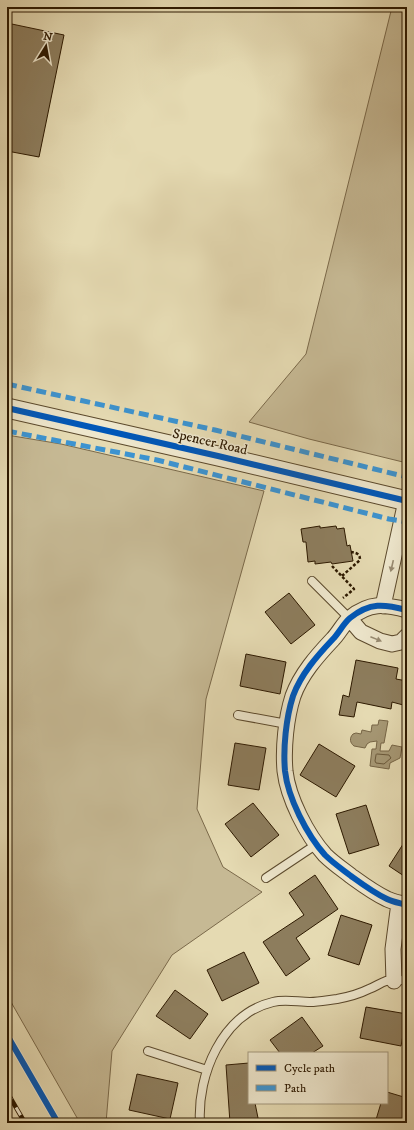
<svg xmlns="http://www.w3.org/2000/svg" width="414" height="1130" viewBox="0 0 414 1130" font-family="'IM FELL DW Pica',serif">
<rect width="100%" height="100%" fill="#e5dab2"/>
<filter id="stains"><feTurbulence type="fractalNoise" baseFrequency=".005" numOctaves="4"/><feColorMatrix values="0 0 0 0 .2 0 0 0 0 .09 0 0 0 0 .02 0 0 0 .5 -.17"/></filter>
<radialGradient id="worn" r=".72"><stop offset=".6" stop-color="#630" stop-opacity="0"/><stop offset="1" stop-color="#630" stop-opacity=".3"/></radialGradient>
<path fill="#c6b994" stroke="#7a694a" d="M 392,7 L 407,7 L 407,463 L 309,439 L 249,422 L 306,354 Z
M 7,435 L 61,444 L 264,491 L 206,699 L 197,809 L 223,867 L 262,892 L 172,955 L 112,1051 L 106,1123 L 80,1123 L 7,995 Z"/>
<path fill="#a69875" stroke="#766546" d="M 379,720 L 388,721 L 384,743 L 381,743 L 380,751 L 389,751 L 392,745 L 402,747 L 400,758 L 390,763 L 389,769 L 370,766 L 372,749 L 376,749 L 377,741 L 370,742 L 367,744 L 365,748 L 354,746 C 350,743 349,738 353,734 L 356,733 L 361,734 L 362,730 L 371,732 L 372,725 L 378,725 Z"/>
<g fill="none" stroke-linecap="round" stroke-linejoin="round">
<path stroke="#6a583a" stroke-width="1" d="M 377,754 L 389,755 L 391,758 L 384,764 L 376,763 L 375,761 L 376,755 Z"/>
</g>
<path fill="#8d7d5d" stroke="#2d1900" d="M 7,23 L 64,35 L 39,157 L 7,151 Z
M 320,526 L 320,528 L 336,526 L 337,529 L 344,528 L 347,546 L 350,545 L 353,561 L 332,564 L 331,562 L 315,564 L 315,561 L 308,562 L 306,542 L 303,542 L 301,529 Z
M 289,593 L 315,625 L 291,644 L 265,612 Z
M 246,654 L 286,662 L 280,694 L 240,686 Z
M 356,660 L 398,668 L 396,679 L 407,681 L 407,706 L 392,702 L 391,709 L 357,702 L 354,717 L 339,715 L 343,695 L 349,697 Z
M 235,743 L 266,748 L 259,790 L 228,785 Z
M 319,744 L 355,766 L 336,797 L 300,775 Z
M 253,803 L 279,835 L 251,857 L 225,824 Z
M 366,805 L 379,845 L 349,854 L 336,814 Z
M 407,838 L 407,878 L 389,866 Z
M 315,875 L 338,909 L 296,938 L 310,959 L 286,976 L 263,942 L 304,915 L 289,893 Z
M 341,915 L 372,925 L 359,965 L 328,955 Z
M 244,952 L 259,983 L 222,1001 L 207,970 Z
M 175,990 L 208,1014 L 190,1039 L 156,1016 Z
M 366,1007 L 407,1014 L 401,1046 L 360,1038 Z
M 302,1017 L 323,1046 L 312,1053 L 280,1053 L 270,1040 Z
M 249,1063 L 249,1103 L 255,1103 L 259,1123 L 230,1123 L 226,1065 Z
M 137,1074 L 178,1083 L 170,1119 L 129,1110 Z
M 387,1092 L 407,1098 L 407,1123 L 375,1123 L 381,1103 L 387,1103 Z"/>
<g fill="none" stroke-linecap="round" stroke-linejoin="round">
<defs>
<path id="service" d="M 312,581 L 350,619
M 238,715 L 287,724
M 266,878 L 317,844
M 148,1051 L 207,1070
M 200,1123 C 197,1075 222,1014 273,1002 C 285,999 298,1002 310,1002 C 319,1002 328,1000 337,999 C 348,997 359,994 369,989 C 375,987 380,983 386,981 C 392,980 401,980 407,980"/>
<path id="minor" d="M 383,606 L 406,501
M 407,610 C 384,604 370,602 350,618 C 343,624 339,633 333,639 C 317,656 301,674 293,696 C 286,718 283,748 285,771 C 288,798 307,835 325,855 C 333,863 342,869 351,876 C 362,884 374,893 387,899 C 393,902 400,903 407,905
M 350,619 L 361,632 L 380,641 L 392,644 L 401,642 L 407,636
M 394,981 L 393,949 L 399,903"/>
<path id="tertiary" d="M 7,408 L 218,456 L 407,501"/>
</defs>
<use href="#service" stroke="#5b492c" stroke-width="10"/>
<use href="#minor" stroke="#5b492c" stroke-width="17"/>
<use href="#tertiary" stroke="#5b492c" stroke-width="21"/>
<path stroke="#2d1900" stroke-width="2.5" stroke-dasharray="3 2" stroke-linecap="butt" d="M 332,566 L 354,589 L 343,598
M 342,576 L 360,560 C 360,554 357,553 351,552"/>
<use href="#service" stroke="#eee7cd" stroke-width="8"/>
<use href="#minor" stroke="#eee7cd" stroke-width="15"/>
<use href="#tertiary" stroke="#eee7cd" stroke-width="19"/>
<defs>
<path id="rail" d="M 7,1092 L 25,1123"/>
</defs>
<use href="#rail" stroke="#2d1900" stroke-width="4.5"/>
<use href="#rail" stroke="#eee7cd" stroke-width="3" stroke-dasharray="9" stroke-linecap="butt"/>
<path stroke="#3c93d0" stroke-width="5" stroke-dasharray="10 5" stroke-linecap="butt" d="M 7,384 L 215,430 L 407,477
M 7,431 L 157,460 L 389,519 L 407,522"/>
<defs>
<path id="cycleway" d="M 7,408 L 218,456 L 407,501
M 407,610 C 384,604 370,602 350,618 C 343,624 339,633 333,639 C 317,656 301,674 293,696 C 286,718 283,748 285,771 C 288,798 307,835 325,855 C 333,863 342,869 351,876 C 362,884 374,893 387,899 C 393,902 400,903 407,905
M 7,1035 L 58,1123"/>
</defs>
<use href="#cycleway" stroke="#eee7cd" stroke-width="8"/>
<use href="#cycleway" stroke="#0057b8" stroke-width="6"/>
</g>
<defs><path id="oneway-solid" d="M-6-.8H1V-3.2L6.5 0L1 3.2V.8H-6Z"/></defs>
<g fill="#978a71">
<use href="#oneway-solid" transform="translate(392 566) rotate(103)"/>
<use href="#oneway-solid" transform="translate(376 639) rotate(22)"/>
</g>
<g text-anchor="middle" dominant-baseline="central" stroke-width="3" stroke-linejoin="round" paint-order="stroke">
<g font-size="14" fill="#2d1900" stroke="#eee7cd">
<text transform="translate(210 442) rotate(13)">Spencer Road</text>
</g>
</g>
<rect width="414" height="1130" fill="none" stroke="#e5dab2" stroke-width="24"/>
<rect x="8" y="8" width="398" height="1114" fill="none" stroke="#2d1900" stroke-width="2"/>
<rect x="12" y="12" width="390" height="1106" fill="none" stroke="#2d1900"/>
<rect x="248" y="1052" width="140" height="52" fill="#eee7cd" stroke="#a1957b"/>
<rect x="256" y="1065" width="20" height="6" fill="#0057b8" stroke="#a1957b"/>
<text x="284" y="1072" font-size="12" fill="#2d1900">Cycle path</text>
<rect x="256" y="1085" width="20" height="6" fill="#3c93d0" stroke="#a1957b"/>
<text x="284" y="1092" font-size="12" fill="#2d1900">Path</text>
<g transform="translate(46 46) rotate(11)" stroke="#eee7cd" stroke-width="3" paint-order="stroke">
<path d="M0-3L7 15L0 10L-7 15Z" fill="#2d1900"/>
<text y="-6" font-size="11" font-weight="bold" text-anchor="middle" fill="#2d1900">N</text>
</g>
<rect width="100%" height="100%" filter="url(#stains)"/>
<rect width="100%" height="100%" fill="url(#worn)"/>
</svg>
